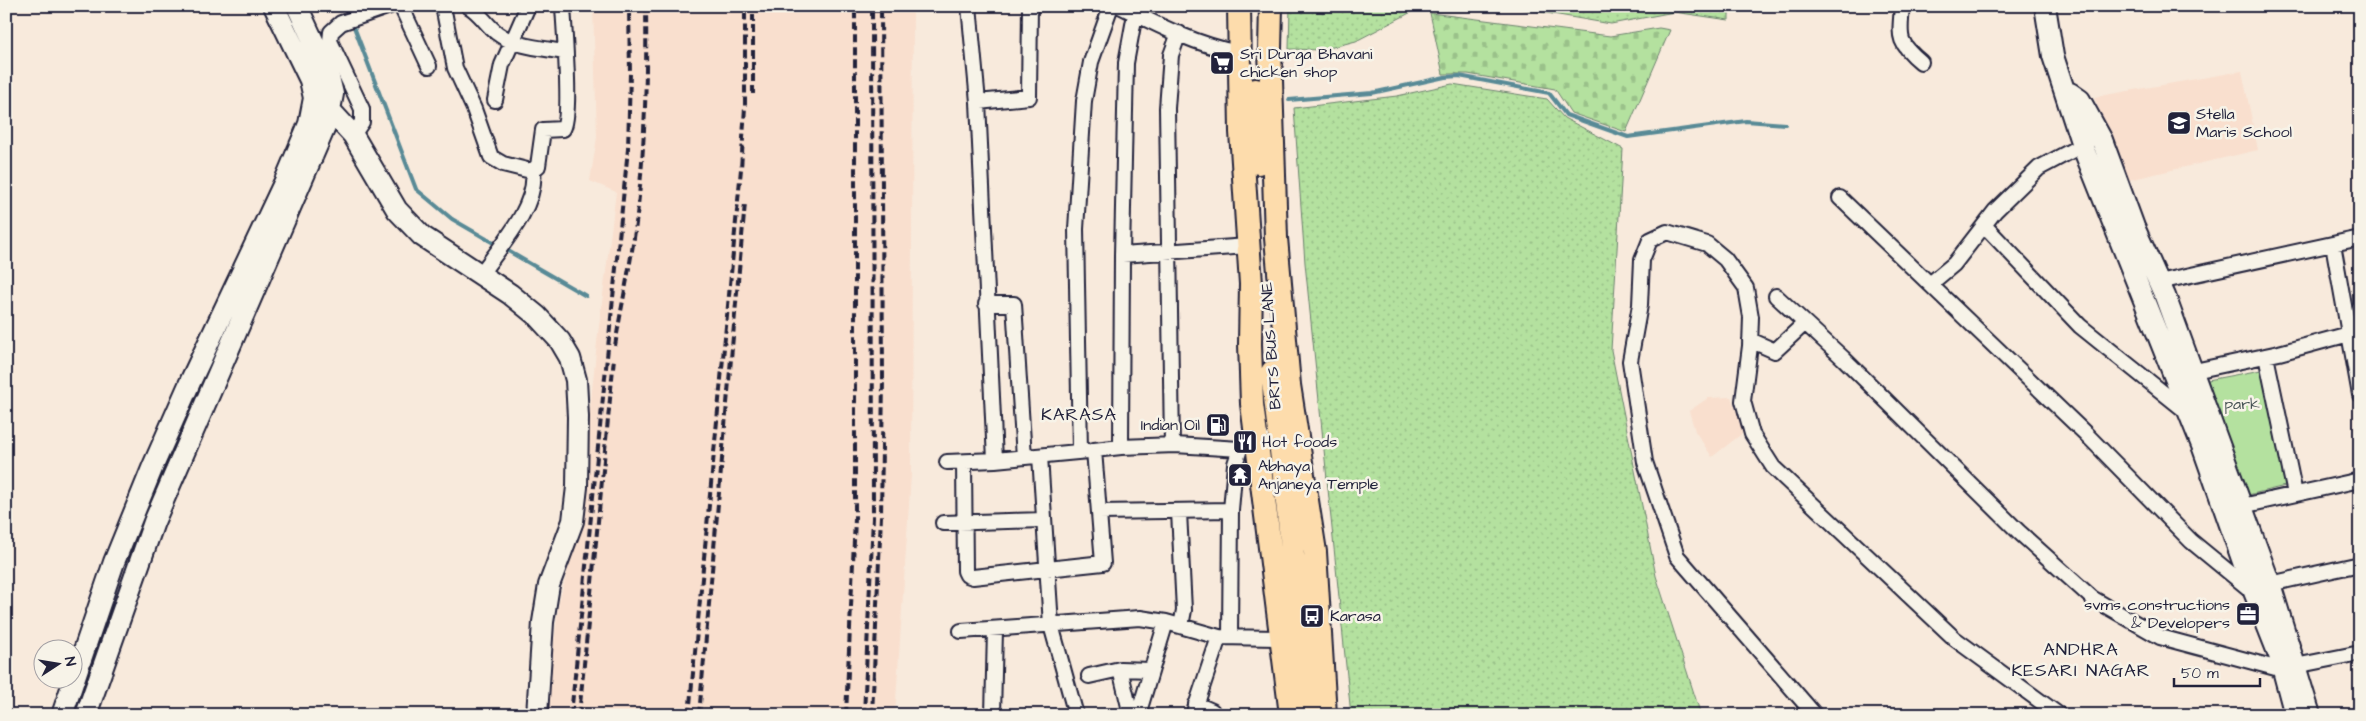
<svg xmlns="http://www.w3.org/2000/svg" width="2366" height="721" viewBox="0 0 2366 721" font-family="'Architects Daughter',sans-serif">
<defs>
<pattern id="grass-dots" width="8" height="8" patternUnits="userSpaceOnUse" patternTransform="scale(1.25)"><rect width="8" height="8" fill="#b4e19f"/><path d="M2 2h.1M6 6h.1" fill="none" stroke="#9ac18a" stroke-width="1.8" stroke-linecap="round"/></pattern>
<pattern id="cemetery-stones" width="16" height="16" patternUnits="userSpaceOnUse" patternTransform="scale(1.25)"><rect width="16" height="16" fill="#b4e19f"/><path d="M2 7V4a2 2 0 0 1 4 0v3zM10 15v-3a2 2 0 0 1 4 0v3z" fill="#9ac18a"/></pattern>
</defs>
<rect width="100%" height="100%" fill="#f8eadc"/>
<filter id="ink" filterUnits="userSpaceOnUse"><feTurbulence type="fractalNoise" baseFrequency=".02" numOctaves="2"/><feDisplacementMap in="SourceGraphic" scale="10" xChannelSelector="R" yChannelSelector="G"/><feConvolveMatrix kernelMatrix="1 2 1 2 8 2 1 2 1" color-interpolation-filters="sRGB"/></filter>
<g filter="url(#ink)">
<path fill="#f9dfce" d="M 593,6 L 913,6 L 911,475 L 895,715 L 545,715 L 559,602 L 577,536 L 597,342 L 616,192 L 590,181 L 597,137 Z
M 2242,71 L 2258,150 L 2129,180 L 2094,97 Z
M 1731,397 L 1744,432 L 1712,457 L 1695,431 L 1689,411 L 1708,398 Z"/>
<path fill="url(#grass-dots)" stroke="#6b826d" d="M 1290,6 L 1423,6 L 1356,41 L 1321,50 L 1289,49 Z
M 1506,6 L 1729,6 L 1729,20 L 1674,12 L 1611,24 Z
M 1452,84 L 1547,99 L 1564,118 L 1623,149 L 1611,350 L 1656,576 L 1701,715 L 1351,715 L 1305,263 L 1294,108 L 1397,96 Z"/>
<path fill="url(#cemetery-stones)" stroke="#6b826d" d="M 1430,13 L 1610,36 L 1659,28 L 1670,30 L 1626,132 L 1571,113 L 1555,89 L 1468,74 L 1443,74 Z"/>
<path fill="#b4e19f" stroke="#6b826d" d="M 2261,370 L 2285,486 L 2248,495 L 2243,493 L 2232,466 L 2208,380 Z"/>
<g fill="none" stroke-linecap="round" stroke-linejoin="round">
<path stroke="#598a96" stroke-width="4" d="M 346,6 L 416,189 L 452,219 L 497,245
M 1289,100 L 1372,93 L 1445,77 L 1459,76 L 1549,93 L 1566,115 L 1628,137 L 1746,121 L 1785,124
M 503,248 L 586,296"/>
<defs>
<path id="street" d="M 401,6 L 429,66
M 443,6 L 455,68 L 474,109 L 491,157 L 503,164 L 531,171 L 538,166 L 543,130 L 563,129 C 572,117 564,27 563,6
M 468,6 C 480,12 486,25 497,33 C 515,47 542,48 565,52
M 969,6 L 978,102 L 995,460
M 1120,6 C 1157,25 1197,45 1239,53
M 1902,6 C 1900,36 1896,41 1921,62
M 1135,14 L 1126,63 L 1122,255 L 1121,447 L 1175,445 L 1240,449 L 1255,437 L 1261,436
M 495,100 L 502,65 L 528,6
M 978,102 L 1029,97 L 1030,6
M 353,135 L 362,122 L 362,109 L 330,41 L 331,32 L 341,23 L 390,6
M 1840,198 L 2086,434 L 2191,541 L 2252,591
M 1984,225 L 2080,326 L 2187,412
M 2333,244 L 2360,395
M 1122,255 L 1248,246
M 480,275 C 499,248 538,206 533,171
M 2159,282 L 2360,238
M 1930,284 L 1954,264 L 1995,211 L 2039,168 L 2088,142
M 1776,296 L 1843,358 L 2019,532 L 2092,598 L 2160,637 L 2283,670
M 986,304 L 1014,304 L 1024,457
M 1750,340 L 1775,351 L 1805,323
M 2266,356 L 2295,494
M 2185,373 L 2279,353 L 2349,334
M 1172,445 L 1167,108 L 1171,55 L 1179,33
M 1080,452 L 1076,229 L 1084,101 L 1091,62 L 1111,6
M 1040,456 L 1051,625 L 1076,715
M 947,462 L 995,460 L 1088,451
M 964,462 L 965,571 L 967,575 L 973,577 L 1103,563 L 1094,450 L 1121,447
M 2233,508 L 2360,480
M 1099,512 L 1231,510
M 1179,512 L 1184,610 L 1181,626
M 943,523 L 1044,520
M 2270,584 L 2360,564
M 961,631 L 1140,618 L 1166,622 L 1219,637 L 1283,638
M 1230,637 L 1231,510 L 1235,464 L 1240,449
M 2295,666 L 2360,653
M 1120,669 L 1131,715
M 1089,676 L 1120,669 L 1151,670
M 1196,704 L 1212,711 L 1213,715
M 993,715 L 995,630
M 1138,715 L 1166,622
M 1193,715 L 1219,637
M 1815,715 L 1677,556 L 1645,462 L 1630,361 L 1640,305 L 1642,260 L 1650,240 L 1667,232 L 1707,244 L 1725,259 L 1746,288 L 1751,317 L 1750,346 L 1743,401 L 1752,434 L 1773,467 L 1955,639 L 2059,715"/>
<path id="secondary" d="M 2045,6 L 2053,56 L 2082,145 L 2203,448 L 2249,579 L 2279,655 L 2295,715
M 2070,93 L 2080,100 L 2102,140 L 2134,227 L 2165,296 L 2270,584 L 2310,715
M 330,110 L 353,135 L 397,210 L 422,236 L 510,294 L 537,316 L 560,341 L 570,358 L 576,380 L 578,417 L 577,487 L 573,521 L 549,585 L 543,622 L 537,715
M 62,715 L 114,562 L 153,466 L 191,380 L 285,181 L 309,124 L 314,98 L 310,80 L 274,6
M 86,715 L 154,522 L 328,120 L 333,94 L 328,73 L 297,6"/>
<path id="primary" d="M 1239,6 L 1241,132 L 1251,284 L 1250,344 L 1252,404 L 1291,715
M 1271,6 L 1270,49 L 1276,238 L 1289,385 L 1315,552 L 1325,715
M 1256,90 L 1258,163
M 1272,372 L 1302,633 L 1309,715"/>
</defs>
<use href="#street" stroke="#22223b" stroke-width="18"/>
<use href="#secondary" stroke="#22223b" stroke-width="24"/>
<use href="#primary" stroke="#22223b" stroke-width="26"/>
<use href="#street" stroke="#f7f3e8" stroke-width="14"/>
<use href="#secondary" stroke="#f7f3e8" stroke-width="20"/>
<use href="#primary" stroke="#fddcac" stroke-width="22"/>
<path stroke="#22223b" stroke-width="4" stroke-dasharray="8 4" stroke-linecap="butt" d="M 753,94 L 753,6
M 615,346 C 622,302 632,259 637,215 C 645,145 647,76 646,6
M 571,715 L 628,149 L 630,73 L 629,6
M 579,715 L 614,358
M 689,715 L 741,169 L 745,107 L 745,6
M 699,715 L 745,203
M 846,715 L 855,519 L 855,6
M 864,715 L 873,518 L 872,6
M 872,715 L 881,516 L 883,379 L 881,6"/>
</g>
</g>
<defs>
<symbol id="supermarket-square" viewBox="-11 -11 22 22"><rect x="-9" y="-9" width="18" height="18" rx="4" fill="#22223b" stroke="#f7f3e8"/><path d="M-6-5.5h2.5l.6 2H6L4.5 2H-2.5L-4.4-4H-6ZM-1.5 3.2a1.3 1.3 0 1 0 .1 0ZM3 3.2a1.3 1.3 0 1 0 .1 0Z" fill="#fff"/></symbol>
<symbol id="school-square" viewBox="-11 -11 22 22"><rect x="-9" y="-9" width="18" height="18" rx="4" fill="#22223b" stroke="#f7f3e8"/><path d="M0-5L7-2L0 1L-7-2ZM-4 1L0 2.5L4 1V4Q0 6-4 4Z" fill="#fff"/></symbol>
<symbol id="fuel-square" viewBox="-11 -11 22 22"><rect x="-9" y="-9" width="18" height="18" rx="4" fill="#22223b" stroke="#f7f3e8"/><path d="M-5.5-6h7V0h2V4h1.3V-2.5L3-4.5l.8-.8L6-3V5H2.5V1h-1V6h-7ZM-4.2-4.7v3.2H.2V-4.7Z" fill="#fff"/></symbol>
<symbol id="restaurant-square" viewBox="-11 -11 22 22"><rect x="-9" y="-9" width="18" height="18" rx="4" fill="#22223b" stroke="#f7f3e8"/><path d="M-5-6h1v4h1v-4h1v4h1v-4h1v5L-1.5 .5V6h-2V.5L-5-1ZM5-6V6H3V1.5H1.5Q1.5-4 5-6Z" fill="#fff"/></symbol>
<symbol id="temple-square" viewBox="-11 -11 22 22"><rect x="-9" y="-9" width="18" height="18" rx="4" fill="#22223b" stroke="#f7f3e8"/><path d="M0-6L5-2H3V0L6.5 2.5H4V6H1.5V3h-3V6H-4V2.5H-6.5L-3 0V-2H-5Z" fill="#fff"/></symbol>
<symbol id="office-square" viewBox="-11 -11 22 22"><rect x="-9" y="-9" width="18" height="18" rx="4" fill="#22223b" stroke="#f7f3e8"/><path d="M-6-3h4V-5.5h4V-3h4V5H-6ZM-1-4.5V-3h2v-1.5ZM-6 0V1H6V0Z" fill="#fff"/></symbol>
<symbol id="bus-square" viewBox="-11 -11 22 22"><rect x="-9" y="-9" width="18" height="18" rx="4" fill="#22223b" stroke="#f7f3e8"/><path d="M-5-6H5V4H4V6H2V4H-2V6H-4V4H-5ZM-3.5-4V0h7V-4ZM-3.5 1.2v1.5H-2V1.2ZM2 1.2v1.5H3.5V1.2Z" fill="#fff"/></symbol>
</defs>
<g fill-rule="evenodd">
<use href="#supermarket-square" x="1208" y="49" width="28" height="28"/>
<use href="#school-square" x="2165" y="109" width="28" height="28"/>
<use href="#fuel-square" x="1204" y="411" width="28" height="28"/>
<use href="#restaurant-square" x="1231" y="428" width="28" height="28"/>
<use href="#temple-square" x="1226" y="461" width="28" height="28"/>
<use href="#office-square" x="2234" y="600" width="28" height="28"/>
<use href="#bus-square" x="1298" y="602" width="28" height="28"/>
</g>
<g text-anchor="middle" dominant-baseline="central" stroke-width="5" stroke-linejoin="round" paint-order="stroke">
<g font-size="16" fill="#22223b" stroke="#f7f3e8" text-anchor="start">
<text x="1240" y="54">Sri Durga Bhavani<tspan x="1240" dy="18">chicken shop</tspan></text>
<text x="2196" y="114">Stella<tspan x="2196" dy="18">Maris School</tspan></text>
<text x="1200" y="425" text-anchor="end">Indian Oil</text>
<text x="1262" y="442">Hot foods</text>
<text x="1258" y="466">Abhaya<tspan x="1258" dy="18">Anjaneya Temple</tspan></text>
<text x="2230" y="605" text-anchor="end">svms constructions<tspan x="2230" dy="18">&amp; Developers</tspan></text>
<text x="1330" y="616">Karasa</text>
</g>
<g font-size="16" fill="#22223b" stroke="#f7f3e8">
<text transform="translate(1271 346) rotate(-94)">BRTS BUS LANE</text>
</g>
<g font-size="16" fill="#465254" stroke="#f7f3e8">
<text x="2242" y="404">park</text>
</g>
<g font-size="18" letter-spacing="1" fill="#22223b" stroke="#f7f3e8">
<text x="1079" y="414">KARASA</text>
<text x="2081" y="649">ANDHRA<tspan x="2081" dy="21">KESARI NAGAR</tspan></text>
</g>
</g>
<rect width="2366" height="721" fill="none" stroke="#f7f3e8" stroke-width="25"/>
<rect x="12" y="12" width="2341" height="696" fill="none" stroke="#22223b" stroke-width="2" filter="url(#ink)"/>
<g transform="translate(58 664) rotate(78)"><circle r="24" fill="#f7f3e8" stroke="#a29fa3"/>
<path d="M0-4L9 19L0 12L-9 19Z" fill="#22223b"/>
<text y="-8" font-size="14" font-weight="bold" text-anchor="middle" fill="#22223b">N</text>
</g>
<path d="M2174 678v8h86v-8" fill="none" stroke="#22223b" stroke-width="2.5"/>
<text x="2181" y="678" font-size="15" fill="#22223b" stroke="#f7f3e8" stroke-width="4" paint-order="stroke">50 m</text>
</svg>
